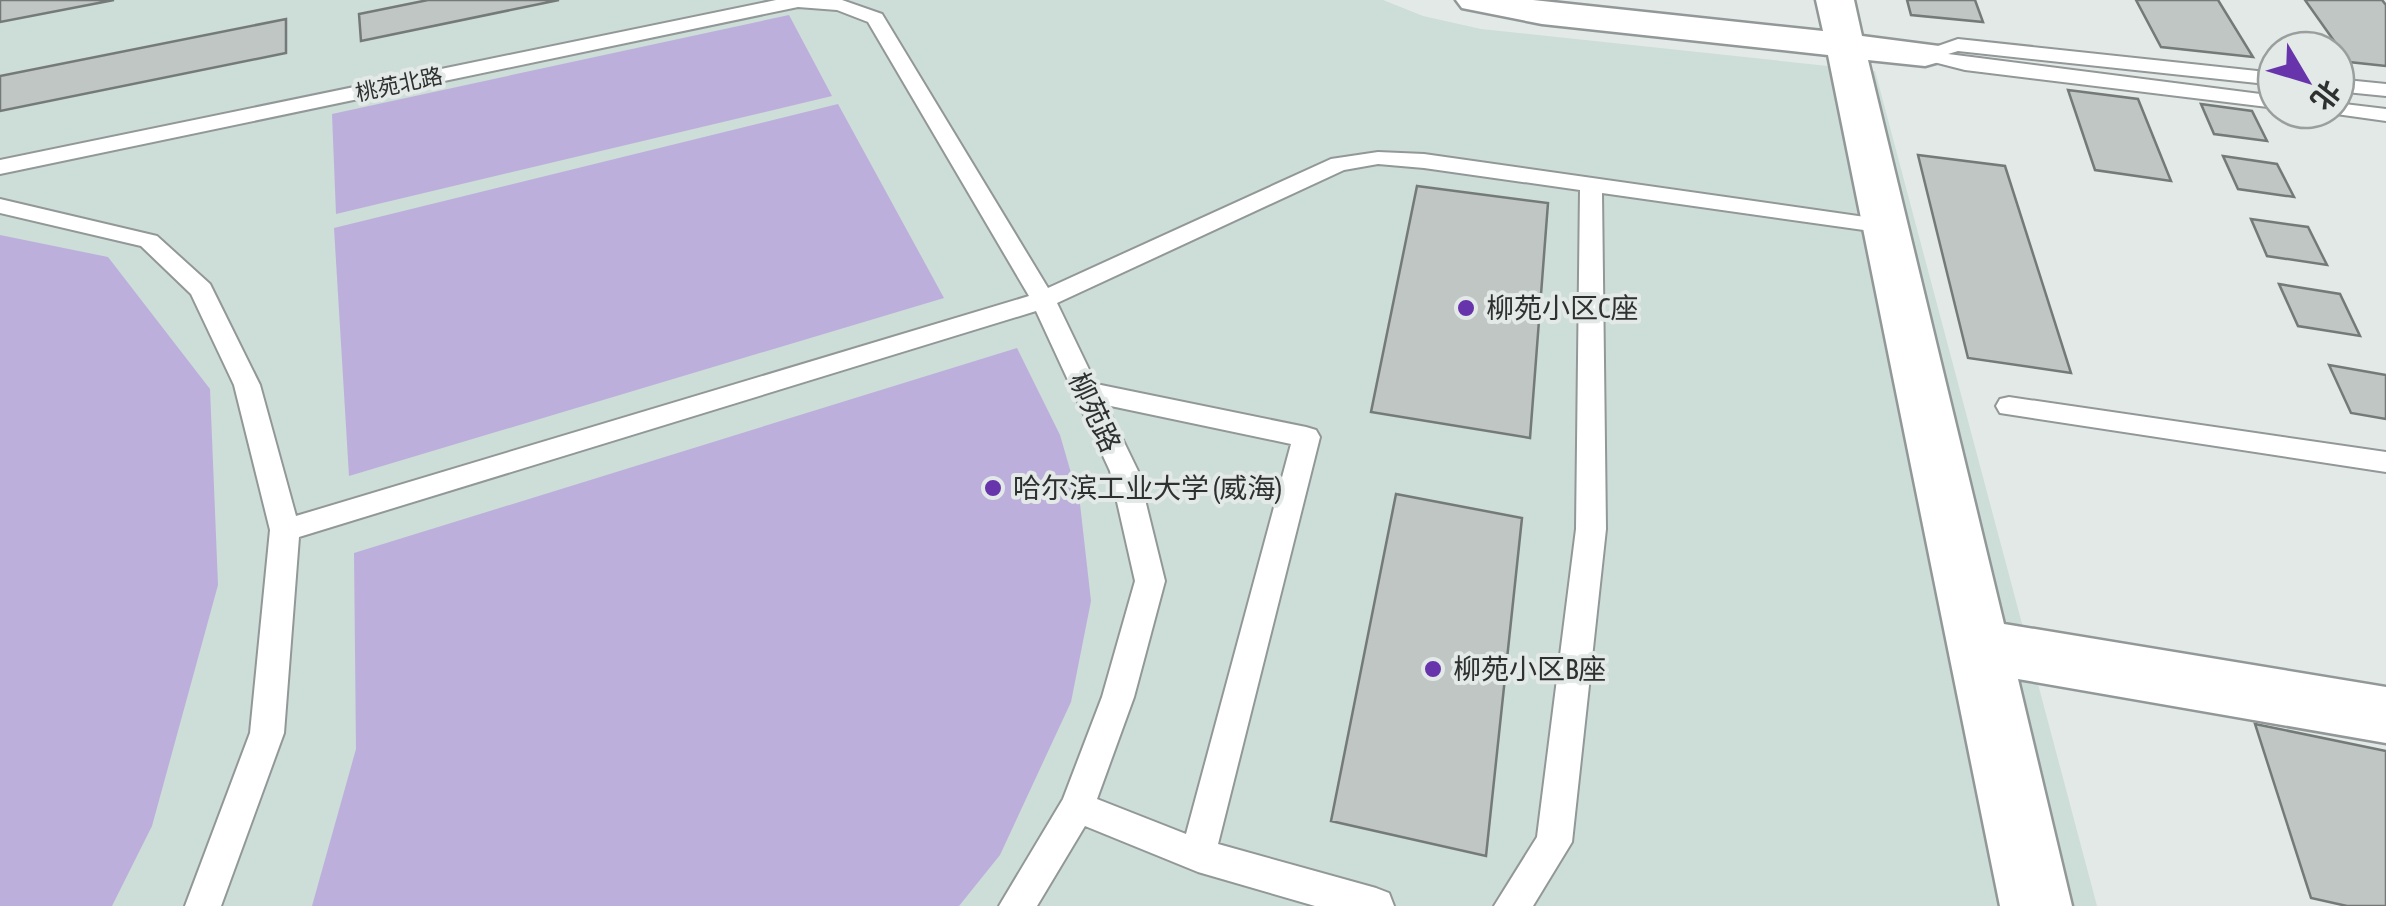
<svg xmlns="http://www.w3.org/2000/svg" width="2386" height="906" viewBox="0 0 2386 906" font-family="'Asap Condensed','Noto Sans SC',sans-serif">
<rect width="100%" height="100%" fill="#e2e9e7"/>
<path fill="#cdddd8" d="M 0,0 L 1383,0 L 1423,16 L 1481,29 L 1875,71 L 2097,906 L 0,906 Z"/>
<path fill="#bdafdc" d="M 789,15 L 832,96 L 336,214 L 332,114 Z
M 838,104 L 944,298 L 349,476 L 334,228 Z
M 0,235 L 108,257 L 210,389 L 218,585 L 152,826 L 112,906 L 0,906 Z
M 1017,348 L 1060,435 L 1080,504 L 1091,601 L 1071,702 L 1000,855 L 959,906 L 312,906 L 356,749 L 354,553 Z"/>
<path fill="#c0c6c4" stroke="#747a78" stroke-width="2.5" d="M 0,0 L 114,0 L 0,22 Z
M 428,0 L 559,0 L 361,41 L 359,14 Z
M 1907,0 L 1975,0 L 1983,22 L 1911,15 Z
M 2136,0 L 2218,0 L 2253,57 L 2161,47 Z
M 2305,0 L 2382,0 L 2386,5 L 2386,66 L 2349,62 Z
M 286,19 L 286,53 L 0,111 L 0,76 Z
M 2068,90 L 2138,99 L 2171,181 L 2095,170 Z
M 2201,104 L 2252,111 L 2267,141 L 2214,134 Z
M 1918,155 L 2005,166 L 2071,373 L 1968,358 Z
M 2223,156 L 2277,164 L 2294,197 L 2238,189 Z
M 1417,186 L 1548,203 L 1530,438 L 1371,412 Z
M 2251,219 L 2308,227 L 2327,265 L 2267,256 Z
M 2279,284 L 2340,294 L 2360,336 L 2298,326 Z
M 2329,365 L 2386,375 L 2386,419 L 2351,413 Z
M 1396,494 L 1522,518 L 1486,856 L 1331,821 Z
M 2255,724 L 2386,751 L 2386,906 L 2347,906 L 2311,898 Z"/>
<g fill="none" stroke-linecap="round" stroke-linejoin="round">
<defs>
<path id="service" d="M 776,0 L 842,0 L 882,14 L 1048,288 L 1331,159 L 1378,152 L 1424,154 L 1893,221 L 1896,226 L 1885,233 L 1602,193 L 1606,529 L 1572,842 L 1533,906 L 1494,906 L 1537,837 L 1576,529 L 1580,190 L 1424,168 L 1378,164 L 1344,170 L 1057,303 L 1096,384 L 1306,427 L 1316,430 L 1320,437 L 1218,844 L 1376,888 L 1389,893 L 1394,906 L 1315,906 L 1198,872 L 1085,826 L 1037,906 L 999,906 L 1063,799 L 1102,697 L 1135,581 L 1110,471 L 1036,311 L 299,537 L 284,733 L 221,906 L 185,906 L 250,733 L 270,530 L 234,385 L 191,294 L 141,246 L 0,213 L 0,199 L 157,236 L 210,284 L 260,385 L 296,516 L 1029,296 L 868,22 L 837,10 L 798,7 L 0,174 L 0,160 ZM 1106,405 L 1291,444 L 1186,834 L 1097,799 L 1134,697 L 1165,581 L 1138,471 Z
M 1958,39 L 2276,73 L 2276,85 L 1958,51 L 1948,54 L 2276,96 L 2276,108 L 1965,70 L 1918,58 L 1915,54 Z
M 2336,79 L 2386,84 L 2386,96 L 2336,91 Z
M 2336,103 L 2386,109 L 2386,121 L 2329,113 L 2326,110 L 2336,110 Z
M 2009,397 L 2386,452 L 2386,472 L 2000,413 L 1996,406 L 2000,399 Z"/>
<path id="minor" d="M 1456,0 L 1533,0 L 1823,31 L 1816,0 L 1854,0 L 1862,36 L 1939,46 L 1945,54 L 1939,62 L 1925,66 L 1868,60 L 2004,624 L 2386,687 L 2386,743 L 2018,679 L 2072,906 L 2000,906 L 1828,55 L 1542,24 L 1462,8 Z"/>
</defs>
<use href="#service" stroke="#929897" stroke-width="4"/>
<use href="#minor" stroke="#929897" stroke-width="5"/>
<use href="#service" fill="#fff" fill-rule="evenodd"/>
<use href="#minor" fill="#fff" fill-rule="evenodd"/>
</g>
<g fill="#6834ab" stroke="#e2e9e7" stroke-width="4">
<circle cx="1466" cy="308" r="10"/>
<circle cx="993" cy="488" r="10"/>
<circle cx="1433" cy="669" r="10"/>
</g>
<g text-anchor="middle" dominant-baseline="central" stroke-width="8" stroke-linejoin="round" paint-order="stroke">
<g font-size="22" fill="#2f3130" stroke="#e2e9e7">
<text transform="translate(399 84) rotate(-12)">桃苑北路</text>
</g>
<g font-size="28" fill="#2f3130" stroke="#e2e9e7" text-anchor="start">
<text x="1486" y="308">柳苑小区C座</text>
<text x="1013" y="488">哈尔滨工业大学 (威海)</text>
<text x="1453" y="669">柳苑小区B座</text>
</g>
<g font-size="28" fill="#2f3130" stroke="#e2e9e7">
<text transform="translate(1095 412) rotate(65)">柳苑路</text>
</g>
</g>
<g transform="translate(2306 80) rotate(128)"><circle r="48" fill="#e2e9e7" stroke="#9a9f9e" stroke-width="2.5"/>
<path d="M0-8L18 38L0 25L-18 38Z" fill="#6834ab"/>
<text y="-15" font-size="28" font-weight="bold" text-anchor="middle" fill="#2f3130">北</text>
</g>
</svg>
